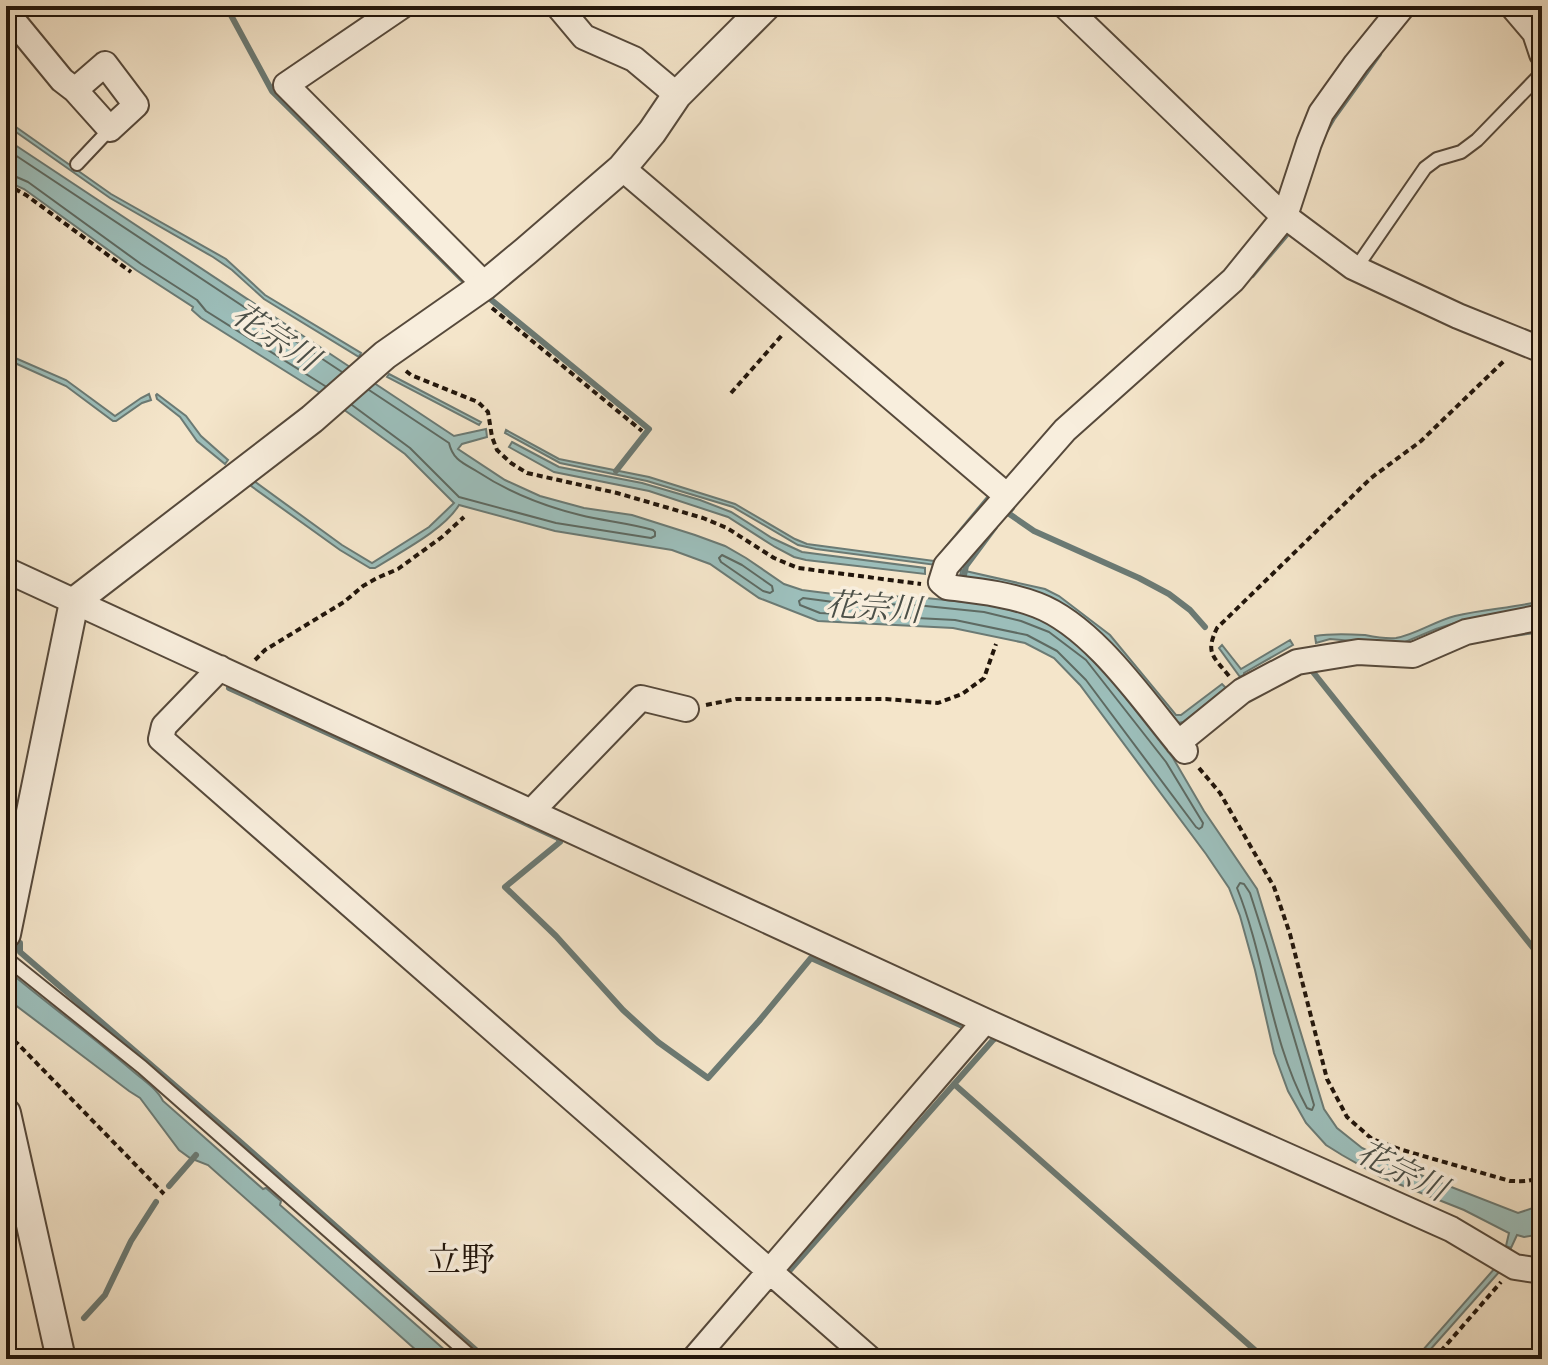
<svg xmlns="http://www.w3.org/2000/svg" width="1548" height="1365" viewBox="0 0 1548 1365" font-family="'Old Standard TT','Noto Serif JP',serif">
<rect width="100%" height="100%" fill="#f4e5ca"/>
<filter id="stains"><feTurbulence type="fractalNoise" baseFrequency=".0025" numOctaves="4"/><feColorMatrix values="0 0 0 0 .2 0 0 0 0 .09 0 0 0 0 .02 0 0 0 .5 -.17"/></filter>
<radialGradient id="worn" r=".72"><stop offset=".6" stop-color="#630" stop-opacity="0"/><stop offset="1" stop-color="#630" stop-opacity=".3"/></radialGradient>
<path fill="#9cbeba" stroke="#6b7a74" stroke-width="2" d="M 6,120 L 111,194 L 226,259 L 265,295 L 361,353 L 359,357 L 264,299 L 232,270 L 213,257 L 110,198 L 6,125 Z
M 6,139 L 454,436 L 486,429 L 487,437 L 462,444 L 458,449 L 505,480 L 540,496 L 584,508 L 632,515 L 695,535 L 725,546 L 746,558 L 784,584 L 802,590 L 841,595 L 916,597 L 985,604 L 1024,613 L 1053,625 L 1091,654 L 1173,758 L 1204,811 L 1257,889 L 1324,1109 L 1337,1128 L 1362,1148 L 1405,1169 L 1518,1213 L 1542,1205 L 1542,1234 L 1524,1237 L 1517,1235 L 1511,1248 L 1506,1246 L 1509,1233 L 1464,1210 L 1381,1177 L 1342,1155 L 1326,1145 L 1306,1123 L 1288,1091 L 1274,1053 L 1255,970 L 1240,916 L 1229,888 L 1206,854 L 1080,685 L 1054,658 L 1025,643 L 953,628 L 818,621 L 759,598 L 710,564 L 672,550 L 555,531 L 459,505 C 444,530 400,552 375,568 L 370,568 L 340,550 L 251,486 L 254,481 L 342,545 L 372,563 L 429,527 L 454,503 L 405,454 L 325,396 L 201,318 L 192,310 L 193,307 L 136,270 L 24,189 L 6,181 Z
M 6,354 L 66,380 L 115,416 L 141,398 L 149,394 L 151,400 L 142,403 L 116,421 L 113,421 L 66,386 L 6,359 Z
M 389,374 L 481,422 L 479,425 L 387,377 Z
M 157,394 L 186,416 L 201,436 L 228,460 L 225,464 L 197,441 L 180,417 L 157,399 L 156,395 Z
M 506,430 L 559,459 L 649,477 L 735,504 L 795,539 L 807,544 L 934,561 L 988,496 L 991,499 L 936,565 L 816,549 L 798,545 L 733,507 L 647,481 L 560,463 L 505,433 Z
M 512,442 L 559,467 L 642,483 L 700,500 L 731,512 L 772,538 L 802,552 L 925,568 L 925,574 L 806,560 L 794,557 L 775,547 L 728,517 L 649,491 L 554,472 L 509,447 Z
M 961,570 L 1045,589 L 1059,596 L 1110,635 L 1176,715 L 1181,715 L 1222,684 L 1226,688 L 1183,722 L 1178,723 L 1173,721 L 1107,641 L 960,577 Z
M 1542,601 L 1542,607 L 1458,622 L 1436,629 L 1398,645 L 1330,639 L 1316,643 L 1315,636 C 1332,633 1348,634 1365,635 C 1375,637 1386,639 1396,638 C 1415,635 1435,621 1455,616 C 1484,609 1513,608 1542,601 Z
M 1290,640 L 1293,645 L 1244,673 L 1244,675 L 1240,677 L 1219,648 L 1222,645 L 1241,669 Z
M 6,969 C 46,1003 88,1033 128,1067 C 139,1077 156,1087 163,1101 L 263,1189 L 266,1188 L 281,1201 L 280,1205 L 455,1359 L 426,1359 L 208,1165 L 190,1158 L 179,1150 L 140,1098 L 129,1091 L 6,998 Z
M 1495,1268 L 1500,1271 L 1422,1359 L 1415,1359 Z"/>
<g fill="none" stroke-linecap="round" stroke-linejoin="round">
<path stroke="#5e6a62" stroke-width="2" d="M 6,149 L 342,372
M 6,174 L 12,175 L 28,182 L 141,264 L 197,300 L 206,311 L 325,386
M 352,405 L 410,448 L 459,497 L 556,523 L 651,538 L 655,536 L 655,532 L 653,530 C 629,523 604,521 580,515 C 543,506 510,493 478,472 C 463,463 453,460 449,443 L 369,390
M 722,555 L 742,565 L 772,586 L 773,591 L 770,593 L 763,591 L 721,562 L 719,558 Z
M 803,598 L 841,603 L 916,605 L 984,612 L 1021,621 L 1049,632 L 1086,660 L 1166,762 L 1203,823 L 1202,827 L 1199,829 L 1196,827 L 1086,680 L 1057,651 L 1027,635 L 955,620 L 820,613 L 800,605 L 799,601 Z
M 1240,883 L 1244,884 L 1250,893 L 1266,943 L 1314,1105 L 1312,1110 L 1307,1108 C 1270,1040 1266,960 1237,888 Z"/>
<path stroke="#6b7a74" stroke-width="6" d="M 226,6 L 272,91 L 462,279
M 1326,130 L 1333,118 L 1379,54
M 1252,275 L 1286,235
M 489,298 L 649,429 L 616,471
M 1012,508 L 1008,513 L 1034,531 L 1139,578 L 1169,594 L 1190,610 L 1205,627
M 964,575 L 966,566 L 995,527
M 1514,634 L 1542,630
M 1313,672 L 1542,959
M 229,688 L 558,838 L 560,842 L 505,887 L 556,936 L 623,1010 L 658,1042 L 708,1078 L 759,1021 L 811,958 L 967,1028 L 966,1030
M 20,943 L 20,952 L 237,1139 L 486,1359
M 954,1084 L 1265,1359
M 169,1186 L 196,1155
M 790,1270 L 993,1040 L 997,1037
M 84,1318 L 105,1295 L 131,1241 L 156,1202
M 1540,1341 L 1542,1338
M 40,1359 L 42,1357"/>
<defs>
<path id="service" d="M 77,164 L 110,129
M 1356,268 L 1425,168 L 1437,159 L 1461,152 L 1477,140 L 1542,73
M 6,958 L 142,1067 L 474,1359"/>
<path id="minor" d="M 402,6 L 286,85 L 485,285
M 558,6 L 584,37 L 634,59 L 677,95
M 1065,6 L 1278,211 L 1353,267 L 1458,316 L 1542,350
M 1512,6 L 1535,33 L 1542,54
M 16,24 L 62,80 L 75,90 L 110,129 L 136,105 L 105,64 L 75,90
M 622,168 L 1006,495
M 6,570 L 985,1021 L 1451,1229 L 1515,1267 L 1542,1271
M 220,668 L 164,726 L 161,739 L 870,1359
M 1178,743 L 1242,691 L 1297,662 L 1358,652 L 1413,655 L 1466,632 L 1542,617
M 1185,751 C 1146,705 1095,627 1037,605 C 1008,594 978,591 947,587 L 941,582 L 946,566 L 1065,430 L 1233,280 L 1285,216 L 1309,143 L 1321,113 L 1356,64 L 1403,6
M 531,812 L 641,698 L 686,709
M 694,1359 L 985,1021"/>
<path id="tertiary" d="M 6,934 L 74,602 L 312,419 L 385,355 L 485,285 L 526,251 L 622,168 L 652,132 L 677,95 L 766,6
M 6,1113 L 61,1359"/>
</defs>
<use href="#service" stroke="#56493b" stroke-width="16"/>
<use href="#minor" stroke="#56493b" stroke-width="28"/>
<use href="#tertiary" stroke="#56493b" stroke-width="32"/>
<path stroke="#21150b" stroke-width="4" stroke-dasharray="6 4" stroke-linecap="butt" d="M 6,184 L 26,195 L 131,272
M 492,308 L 642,431
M 406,371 L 411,375 L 478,402 L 488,412 L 492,437 L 497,450 L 511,463 L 527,473 L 617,493 L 703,518 L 727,528 L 774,558 L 798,568 L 921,584
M 731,393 L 783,334
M 255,660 L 265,650 L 344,602 L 363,586 L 377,578 L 398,569 L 442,537 L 464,517
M 1229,676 C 1213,656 1205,653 1217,628 L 1371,478 L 1421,441 L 1506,359
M 706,705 L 736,699 L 886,699 L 938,703 L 962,694 L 984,678 L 996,644
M 1199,768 L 1220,793 L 1274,887 L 1290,934 L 1327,1079 L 1347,1117 L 1372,1139 L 1399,1149 L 1510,1181 C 1521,1181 1533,1183 1542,1174
M 6,1034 L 18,1044 L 164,1194
M 1434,1359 L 1501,1282"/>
<use href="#service" stroke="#f8eedd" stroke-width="12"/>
<use href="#minor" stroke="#f8eedd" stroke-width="24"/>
<use href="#tertiary" stroke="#f8eedd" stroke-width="28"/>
</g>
<g text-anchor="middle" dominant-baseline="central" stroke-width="7" stroke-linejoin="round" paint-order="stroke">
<g font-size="32" font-style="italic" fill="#4c5048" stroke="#f8eedd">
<text transform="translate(274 339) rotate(33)">花宗川</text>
<text transform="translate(873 610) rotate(4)">花宗川</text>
<text transform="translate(1401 1173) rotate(26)">花宗川</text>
</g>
<g font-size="34" fill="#21150b" stroke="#f8eedd">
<text x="461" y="1262">立野</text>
</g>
</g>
<rect width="1548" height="1365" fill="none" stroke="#f4e5ca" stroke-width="32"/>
<rect x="8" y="8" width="1532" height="1349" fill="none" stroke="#21150b" stroke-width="4"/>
<rect x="16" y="16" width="1516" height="1333" fill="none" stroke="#21150b" stroke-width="2"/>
<rect width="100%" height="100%" filter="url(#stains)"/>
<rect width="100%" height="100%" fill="url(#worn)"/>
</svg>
